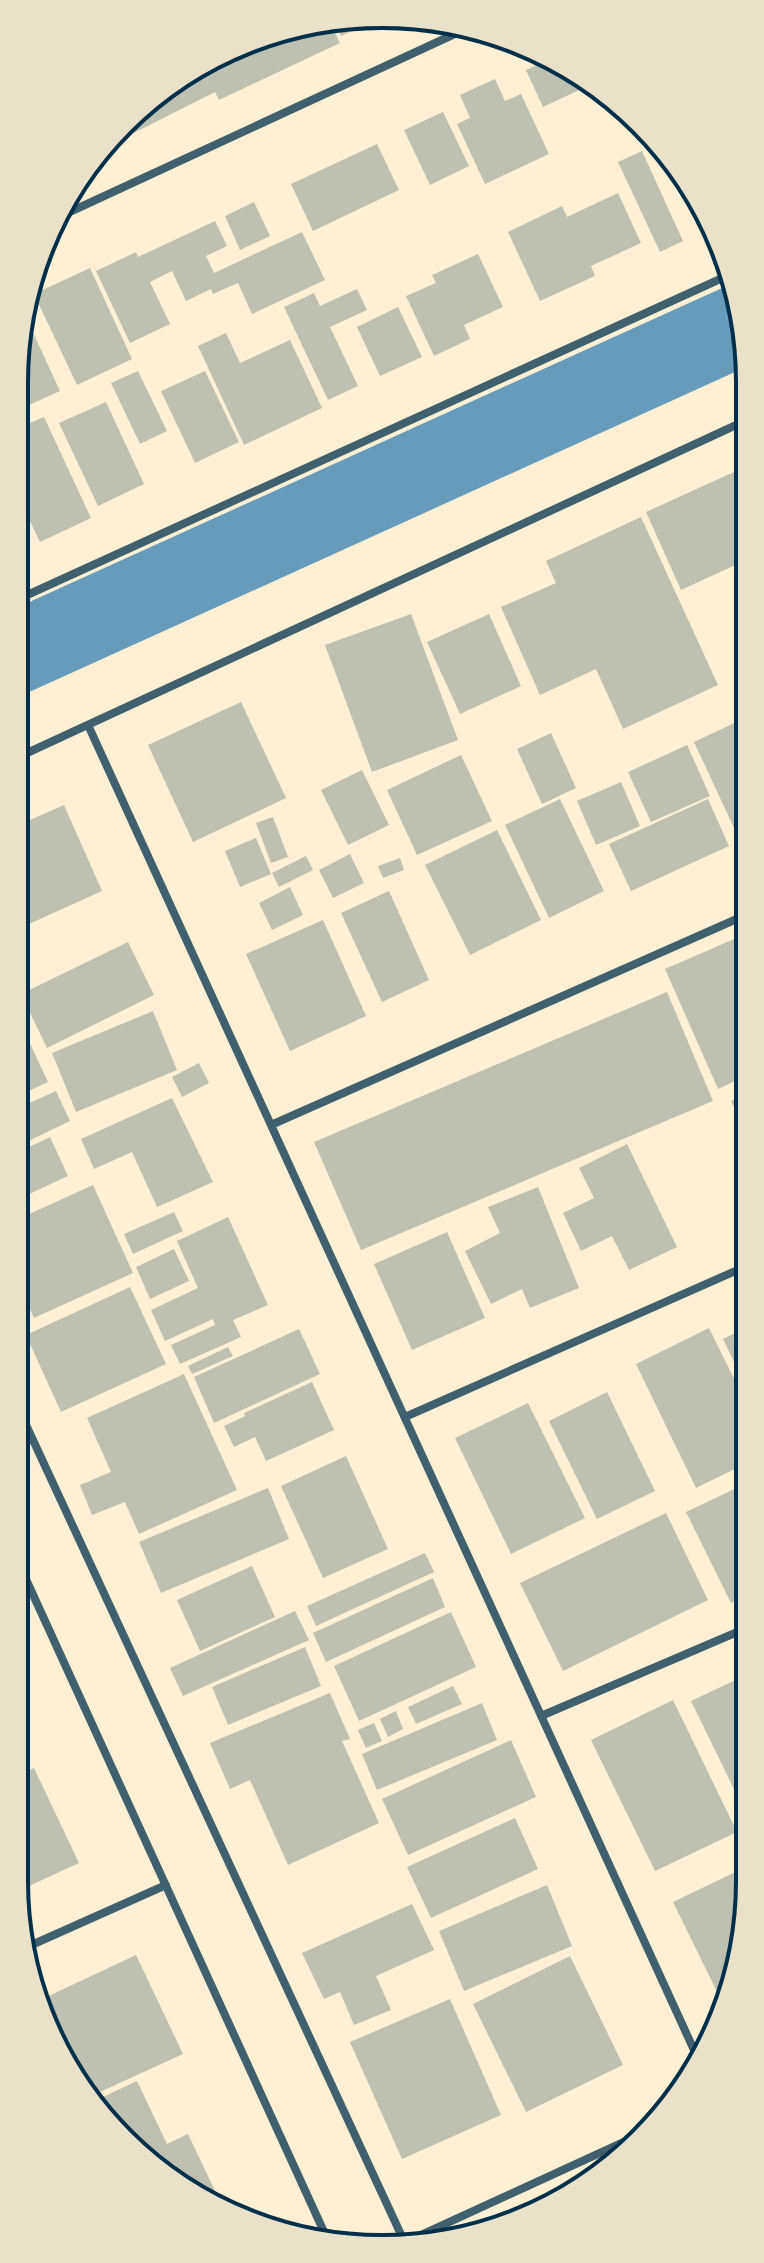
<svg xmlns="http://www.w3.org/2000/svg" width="764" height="2263" viewBox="0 0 764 2263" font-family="Signika,sans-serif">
<rect width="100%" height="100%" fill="#fdf0d5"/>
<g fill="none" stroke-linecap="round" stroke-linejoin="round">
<path stroke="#669bbc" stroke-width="82" d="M 14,654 L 744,323"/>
</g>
<path fill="#bec0b2" d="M 334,17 L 351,18 L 376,20 L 341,36 Z
M 328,19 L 340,43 L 219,100 L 215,92 L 100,150 L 198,64 Z
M 553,58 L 566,64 L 592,84 L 543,107 L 526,70 Z
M 495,79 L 505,101 L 521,94 L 549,154 L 485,184 L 457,124 L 470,118 L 460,95 Z
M 594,86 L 615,104 L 605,109 Z
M 443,112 L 469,166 L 430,185 L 404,130 Z
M 377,144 L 399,190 L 313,231 L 291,184 Z
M 642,151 L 683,241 L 660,252 L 618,162 Z
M 618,193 L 641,243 L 591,266 L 595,276 L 540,301 L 508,232 L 562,206 L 567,217 Z
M 254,202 L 270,236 L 240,250 L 225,216 Z
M 215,221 L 227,246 L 206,256 L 214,273 L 302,232 L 325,280 L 252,314 L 238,283 L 213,294 L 211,289 L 186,301 L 172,271 L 150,282 L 170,324 L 130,343 L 96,271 L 136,252 L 138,257 Z
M 478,254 L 503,307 L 464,325 L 470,339 L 434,356 L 406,296 L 436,283 L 432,275 Z
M 90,268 L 132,359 L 77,385 L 34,294 Z
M 357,289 L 367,310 L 330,327 L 358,386 L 328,400 L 284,307 L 314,293 L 320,306 Z
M 398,307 L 422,357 L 380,376 L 357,327 Z
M 23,311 L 60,391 L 14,412 L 14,382 Z
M 226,333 L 240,363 L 290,340 L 322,408 L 244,445 L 198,346 Z
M 138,371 L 167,431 L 140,444 L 111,383 Z
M 205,371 L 239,442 L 195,463 L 161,391 Z
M 106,402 L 144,484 L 98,506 L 59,423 Z
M 44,417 L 91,518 L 40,542 L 14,488 L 14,430 Z
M 747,466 L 747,572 L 742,562 L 681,590 L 646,512 Z
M 641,517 L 718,685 L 623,729 L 596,669 L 540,695 L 501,607 L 556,583 L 546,561 Z
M 411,614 L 458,740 L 372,772 L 325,645 Z
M 489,614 L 521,686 L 460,714 L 427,642 Z
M 241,702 L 286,798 L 193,842 L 148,745 Z
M 745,718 L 748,723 L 748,840 L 741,843 L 694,742 Z
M 551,733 L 576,788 L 542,804 L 517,749 Z
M 687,745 L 710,796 L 651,822 L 628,772 Z
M 461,755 L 492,821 L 417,855 L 387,790 Z
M 362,770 L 389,825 L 348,845 L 321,790 Z
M 621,782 L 640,826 L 596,845 L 577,801 Z
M 560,799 L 604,891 L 549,918 L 505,825 Z
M 708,799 L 729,846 L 631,891 L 609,844 Z
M 64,805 L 102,891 L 29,924 L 14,890 L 14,827 Z
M 273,817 L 288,857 L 271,863 L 256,823 Z
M 497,830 L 541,920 L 470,955 L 425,865 Z
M 256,838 L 271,874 L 240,887 L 225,851 Z
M 350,854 L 364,883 L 333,898 L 319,870 Z
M 306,856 L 313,870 L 279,887 L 272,873 Z
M 400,858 L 404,870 L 383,878 L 378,866 Z
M 290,887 L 303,915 L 272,930 L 259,903 Z
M 389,891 L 429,980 L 382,1002 L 341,913 Z
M 323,920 L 366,1016 L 290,1051 L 246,954 Z
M 748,933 L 748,1075 L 718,1089 L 665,969 Z
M 128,942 L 154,995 L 47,1048 L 21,994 Z
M 667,992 L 713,1101 L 361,1250 L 314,1142 Z
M 14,1009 L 48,1082 L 14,1098 Z
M 153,1011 L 177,1070 L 76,1112 L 52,1053 Z
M 199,1063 L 209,1083 L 182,1097 L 172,1077 Z
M 56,1091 L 70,1121 L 14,1148 L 14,1110 Z
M 748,1092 L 748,1136 L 731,1101 Z
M 172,1098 L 213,1182 L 157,1207 L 132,1152 L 94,1169 L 81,1139 Z
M 50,1137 L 68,1176 L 14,1201 L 14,1154 Z
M 627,1144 L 677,1247 L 629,1270 L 612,1236 L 581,1251 L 563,1213 L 594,1198 L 579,1168 Z
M 93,1185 L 133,1273 L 34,1318 L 14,1274 L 14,1221 Z
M 538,1187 L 579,1288 L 530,1308 L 522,1289 L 491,1304 L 465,1251 L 500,1233 L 488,1207 Z
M 174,1212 L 183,1231 L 133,1254 L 124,1234 Z
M 228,1217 L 268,1305 L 233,1320 L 241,1337 L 180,1364 L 171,1345 L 215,1325 L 213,1319 L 165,1341 L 151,1310 L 198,1288 L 177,1241 Z
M 447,1232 L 485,1318 L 412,1350 L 374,1264 Z
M 174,1249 L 189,1281 L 150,1299 L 136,1267 Z
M 130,1287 L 166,1364 L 61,1412 L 26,1335 Z
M 749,1326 L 749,1393 L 723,1339 Z
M 709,1328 L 749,1409 L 749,1462 L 696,1488 L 636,1364 Z
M 299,1329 L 320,1374 L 214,1423 L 194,1377 Z
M 228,1347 L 233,1356 L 192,1374 L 188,1366 Z
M 184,1374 L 237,1490 L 139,1534 L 125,1502 L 92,1515 L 80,1485 L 111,1472 L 87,1418 Z
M 312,1382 L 334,1430 L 266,1461 L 255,1437 L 234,1447 L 224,1426 L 245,1416 L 244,1413 Z
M 607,1392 L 655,1491 L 597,1519 L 549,1421 Z
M 528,1403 L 585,1518 L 511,1554 L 455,1438 Z
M 346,1456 L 388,1549 L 323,1578 L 281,1486 Z
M 749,1482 L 749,1594 L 731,1603 L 686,1512 Z
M 268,1488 L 289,1539 L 161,1593 L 139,1542 Z
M 666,1513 L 708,1600 L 563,1671 L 520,1583 Z
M 425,1553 L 434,1572 L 316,1626 L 307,1606 Z
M 252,1566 L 275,1617 L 200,1651 L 177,1600 Z
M 433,1578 L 445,1607 L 326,1662 L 313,1633 Z
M 295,1611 L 309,1640 L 183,1696 L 170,1668 Z
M 451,1612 L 476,1667 L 359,1721 L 334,1666 Z
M 305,1647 L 321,1686 L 228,1725 L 212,1687 Z
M 744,1676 L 750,1688 L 750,1822 L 691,1701 Z
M 453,1686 L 462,1704 L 416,1724 L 408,1707 Z
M 330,1693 L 350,1739 L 342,1741 L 379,1823 L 288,1865 L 250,1780 L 230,1789 L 210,1743 Z
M 673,1700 L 737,1832 L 655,1871 L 591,1740 Z
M 482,1703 L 497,1740 L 377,1790 L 362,1754 Z
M 396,1711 L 403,1729 L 388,1737 L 380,1719 Z
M 374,1723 L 382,1741 L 366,1748 L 358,1730 Z
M 511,1740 L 536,1797 L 408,1855 L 382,1799 Z
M 34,1768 L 79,1863 L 16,1892 L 14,1777 Z
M 515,1818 L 538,1869 L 431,1918 L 407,1867 Z
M 750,1865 L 738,1976 L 724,2006 L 673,1902 Z
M 547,1885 L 572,1946 L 464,1991 L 439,1931 Z
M 412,1904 L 434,1950 L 376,1976 L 391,2010 L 354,2025 L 340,1992 L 324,1999 L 302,1953 Z
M 136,1955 L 183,2054 L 89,2097 L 42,2021 L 38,2001 Z
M 570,1956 L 623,2065 L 526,2112 L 473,2004 Z
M 450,1999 L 501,2115 L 402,2159 L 350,2042 Z
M 137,2081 L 167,2144 L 188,2134 L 217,2195 L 205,2200 L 106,2124 L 92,2102 Z"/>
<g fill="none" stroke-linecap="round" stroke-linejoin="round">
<path stroke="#3f606c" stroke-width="8" d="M 61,216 L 472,26
M 14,601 L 729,275
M 88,725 L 699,2061
M 14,759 L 747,420
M 271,1125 L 748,914
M 14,1399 L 404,2241
M 405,1417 L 749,1265
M 14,1553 L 330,2245
M 541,1716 L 749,1627
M 27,1947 L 166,1885
M 408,2241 L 639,2135"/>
</g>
<path d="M0 0H764V2263H0ZM382 28H382A354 354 0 0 1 736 382V1881A354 354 0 0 1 382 2235H382A354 354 0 0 1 28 1881V382A354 354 0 0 1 382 28Z" fill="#e9e1ca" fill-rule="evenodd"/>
<path fill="none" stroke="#003049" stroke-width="4" d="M382 28H382A354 354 0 0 1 736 382V1881A354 354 0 0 1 382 2235H382A354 354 0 0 1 28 1881V382A354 354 0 0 1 382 28Z"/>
</svg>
